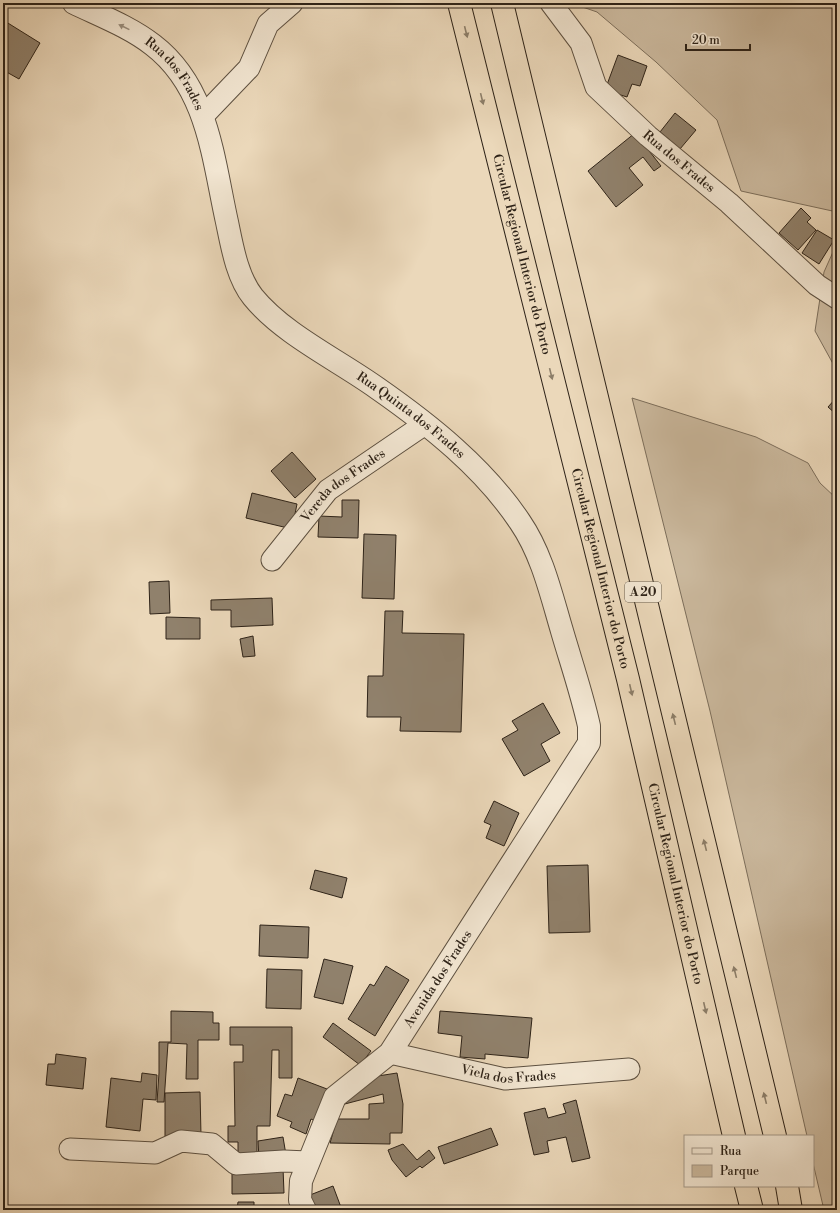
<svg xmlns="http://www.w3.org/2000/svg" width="840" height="1213" viewBox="0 0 840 1213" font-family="'Libre Bodoni',serif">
<rect width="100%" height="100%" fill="#ebd8ba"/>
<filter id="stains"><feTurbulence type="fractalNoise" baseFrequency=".005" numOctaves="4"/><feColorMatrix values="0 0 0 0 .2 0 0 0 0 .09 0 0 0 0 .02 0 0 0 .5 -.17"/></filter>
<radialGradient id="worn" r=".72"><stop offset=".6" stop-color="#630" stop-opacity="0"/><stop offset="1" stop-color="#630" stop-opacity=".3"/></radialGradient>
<path fill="#cbb99e" stroke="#7c6e5b" d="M 571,3 L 837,3 L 837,212 L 741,191 L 717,120 L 656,62 L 597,12 Z
M 837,243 L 837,371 L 815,331 L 824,272 Z
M 632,398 L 756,437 L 808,463 L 820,483 L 837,499 L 837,1210 L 824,1210 L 813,1163 L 813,1136 L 807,1136 L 710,711 Z"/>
<path fill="#90816c" stroke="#2e2318" d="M 3,20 L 40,43 L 19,79 L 3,70 Z
M 618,55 L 647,66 L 640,86 L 632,84 L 627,97 L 605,90 Z
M 675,113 L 696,130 L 680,149 L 660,132 Z
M 635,133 L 661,166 L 654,171 L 643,157 L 629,168 L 643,185 L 616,207 L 588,171 Z
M 801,208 L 811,218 L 807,222 L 816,230 L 798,250 L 779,233 Z
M 817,230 L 834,240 L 819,264 L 802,253 Z
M 837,397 L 837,415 L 828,407 Z
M 292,452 L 316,479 L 295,498 L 271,471 Z
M 252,493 L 297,504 L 292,529 L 246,518 Z
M 342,500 L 359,500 L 358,538 L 318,537 L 319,516 L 342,517 Z
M 364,534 L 396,535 L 394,599 L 362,598 Z
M 169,581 L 170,613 L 150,614 L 149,582 Z
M 272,598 L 273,625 L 231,627 L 231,610 L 211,610 L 211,600 Z
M 385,611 L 403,611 L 402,633 L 464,634 L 461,732 L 400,731 L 401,717 L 367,717 L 368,676 L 383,676 Z
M 166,617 L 200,618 L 200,639 L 166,639 Z
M 253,636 L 255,656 L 243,657 L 240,639 Z
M 543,703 L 560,733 L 541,744 L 550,761 L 524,776 L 502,739 L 518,730 L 512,721 Z
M 494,801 L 519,813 L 504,846 L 486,838 L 491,825 L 484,822 Z
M 588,865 L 590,932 L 549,933 L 547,866 Z
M 315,870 L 347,878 L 342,898 L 310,889 Z
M 260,925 L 309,927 L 308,958 L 259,956 Z
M 324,959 L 353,966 L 343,1004 L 314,997 Z
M 386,966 L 409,980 L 375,1036 L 348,1019 L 370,984 L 374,986 Z
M 267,969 L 302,970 L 301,1009 L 266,1008 Z
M 171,1011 L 213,1012 L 213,1023 L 219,1023 L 219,1040 L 198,1040 L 198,1079 L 186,1079 L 187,1044 L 168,1043 L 164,1102 L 157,1102 L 159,1073 L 159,1042 L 171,1042 Z
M 440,1011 L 532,1018 L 528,1058 L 485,1054 L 485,1059 L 460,1057 L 462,1036 L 438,1033 Z
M 333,1023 L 371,1051 L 360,1065 L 323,1037 Z
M 230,1027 L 292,1027 L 292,1078 L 279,1078 L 279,1050 L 272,1050 L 270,1126 L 257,1126 L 257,1157 L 238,1157 L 238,1142 L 228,1142 L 228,1126 L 235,1126 L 234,1062 L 243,1062 L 243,1045 L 230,1045 Z
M 56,1054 L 86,1058 L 83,1089 L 46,1085 L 48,1064 L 55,1064 Z
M 142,1073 L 157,1075 L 156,1100 L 143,1099 L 140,1131 L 106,1127 L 111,1078 L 141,1082 Z
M 397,1073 L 403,1104 L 402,1133 L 390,1133 L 390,1144 L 330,1143 L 337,1119 L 369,1119 L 369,1104 L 384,1103 L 383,1094 L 341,1105 L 365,1078 Z
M 298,1078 L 327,1089 L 315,1121 L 311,1119 L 306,1134 L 290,1127 L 292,1122 L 277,1116 L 285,1094 L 292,1096 Z
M 200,1092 L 201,1135 L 165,1136 L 165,1093 Z
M 576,1100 L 590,1158 L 572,1162 L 566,1137 L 547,1141 L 549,1152 L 534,1155 L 524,1113 L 545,1108 L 548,1118 L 566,1113 L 563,1104 Z
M 491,1128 L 498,1145 L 444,1164 L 438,1147 Z
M 283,1137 L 286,1155 L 259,1159 L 258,1141 Z
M 403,1144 L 417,1160 L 429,1150 L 435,1158 L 422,1168 L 420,1166 L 406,1177 L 392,1160 L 388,1150 Z
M 283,1168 L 284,1193 L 232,1194 L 232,1169 Z
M 333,1186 L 342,1210 L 316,1210 L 310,1195 Z
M 238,1202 L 254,1202 L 254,1210 L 237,1210 Z"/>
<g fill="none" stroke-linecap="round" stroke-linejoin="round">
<defs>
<g id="minor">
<path id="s1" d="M 551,3 L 581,43 L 596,87 L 648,136 L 729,203 L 817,285 L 837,298"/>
<path d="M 203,116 L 249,68 L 268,24 L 292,3"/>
<path id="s2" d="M 272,560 L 328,490 L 425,424"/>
<path id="s3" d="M 390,1053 L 505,1079 L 629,1069"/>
<path d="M 70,1149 L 155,1153 L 181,1141 L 212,1144 L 236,1164 L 284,1161 L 308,1162"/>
</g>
<g id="tertiary">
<path id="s4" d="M 74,3 C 101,16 130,27 153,45 C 208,87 213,159 227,222 C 232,246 237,277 253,297 C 283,334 338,360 377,388 C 430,425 484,468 520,522 C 542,554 551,594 562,631 C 571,662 582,694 589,726 L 589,743 L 390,1053 L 335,1097 L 301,1181 L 300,1200 L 305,1210"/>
</g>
<g id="motorway">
<path id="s5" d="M 459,3 L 628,679 L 734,1136"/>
<path d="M 502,3 L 775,1136"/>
<path d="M 746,1186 L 752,1210"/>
<path d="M 787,1186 L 791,1210"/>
</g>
</defs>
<use href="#minor" stroke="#5d5040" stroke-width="23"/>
<use href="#tertiary" stroke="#5d5040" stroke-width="24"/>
<use href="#motorway" stroke="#2e2318" stroke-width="24"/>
<use href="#minor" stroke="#f2e6d2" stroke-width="21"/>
<use href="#tertiary" stroke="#f2e6d2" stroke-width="22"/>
<use href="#motorway" stroke="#ebd8ba" stroke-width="22"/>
</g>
<defs><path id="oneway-solid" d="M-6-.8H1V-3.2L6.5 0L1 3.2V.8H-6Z"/></defs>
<use fill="#9a8e7e" href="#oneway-solid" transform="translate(124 27) rotate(-154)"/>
<g fill="#8c7e69">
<use href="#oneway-solid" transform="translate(466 32) rotate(76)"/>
<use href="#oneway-solid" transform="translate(482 99) rotate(76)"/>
<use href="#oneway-solid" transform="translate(551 374) rotate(76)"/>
<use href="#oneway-solid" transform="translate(631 690) rotate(77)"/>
<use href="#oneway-solid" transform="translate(674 719) rotate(-104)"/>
<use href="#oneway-solid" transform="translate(705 845) rotate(-104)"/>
<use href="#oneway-solid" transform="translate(735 972) rotate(-104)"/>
<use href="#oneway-solid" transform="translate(705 1008) rotate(77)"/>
<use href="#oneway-solid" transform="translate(765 1098) rotate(-104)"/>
</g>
<g text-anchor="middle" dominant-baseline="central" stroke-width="4" stroke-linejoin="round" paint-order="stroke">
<rect fill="#f2e6d2" stroke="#695e50" stroke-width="1" x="625" y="582" width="36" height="20" rx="3"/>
<g font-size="12" font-weight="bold" fill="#2e2318">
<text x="643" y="592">A 20</text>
</g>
<g font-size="13" fill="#2e2318" stroke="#f2e6d2">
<text stroke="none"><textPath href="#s4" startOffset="126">Rua dos Frades</textPath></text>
<text stroke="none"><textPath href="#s1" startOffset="208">Rua dos Frades</textPath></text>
<text stroke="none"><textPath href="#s5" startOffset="259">Circular Regional Interior do Porto</textPath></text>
<text stroke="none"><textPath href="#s4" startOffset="564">Rua Quinta dos Frades</textPath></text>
<text stroke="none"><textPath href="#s2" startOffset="104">Vereda dos Frades</textPath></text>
<text stroke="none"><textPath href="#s5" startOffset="583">Circular Regional Interior do Porto</textPath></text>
<text stroke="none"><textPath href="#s5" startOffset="907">Circular Regional Interior do Porto</textPath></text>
<text transform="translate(438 979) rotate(-57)">Avenida dos Frades</text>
<text stroke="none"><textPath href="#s3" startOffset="121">Viela dos Frades</textPath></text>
</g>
</g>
<rect width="840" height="1213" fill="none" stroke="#ebd8ba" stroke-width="16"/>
<rect x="4" y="4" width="832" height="1205" fill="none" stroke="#2e2318" stroke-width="2"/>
<rect x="8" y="8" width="824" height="1197" fill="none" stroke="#2e2318"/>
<rect x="684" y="1135" width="130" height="52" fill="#f2e6d2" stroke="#a49888"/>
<rect x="692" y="1148" width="20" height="6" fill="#f2e6d2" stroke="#a49888"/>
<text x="720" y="1155" font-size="12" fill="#2e2318">Rua</text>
<rect x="692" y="1165" width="20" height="12" fill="#cbb99e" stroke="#a49888"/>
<text x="720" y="1175" font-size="12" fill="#2e2318">Parque</text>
<path d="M686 44v6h64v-6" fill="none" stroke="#2e2318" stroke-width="2"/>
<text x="692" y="44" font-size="12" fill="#2e2318" stroke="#f2e6d2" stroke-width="3" paint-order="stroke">20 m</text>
<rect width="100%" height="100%" filter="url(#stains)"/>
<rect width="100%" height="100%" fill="url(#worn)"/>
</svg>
